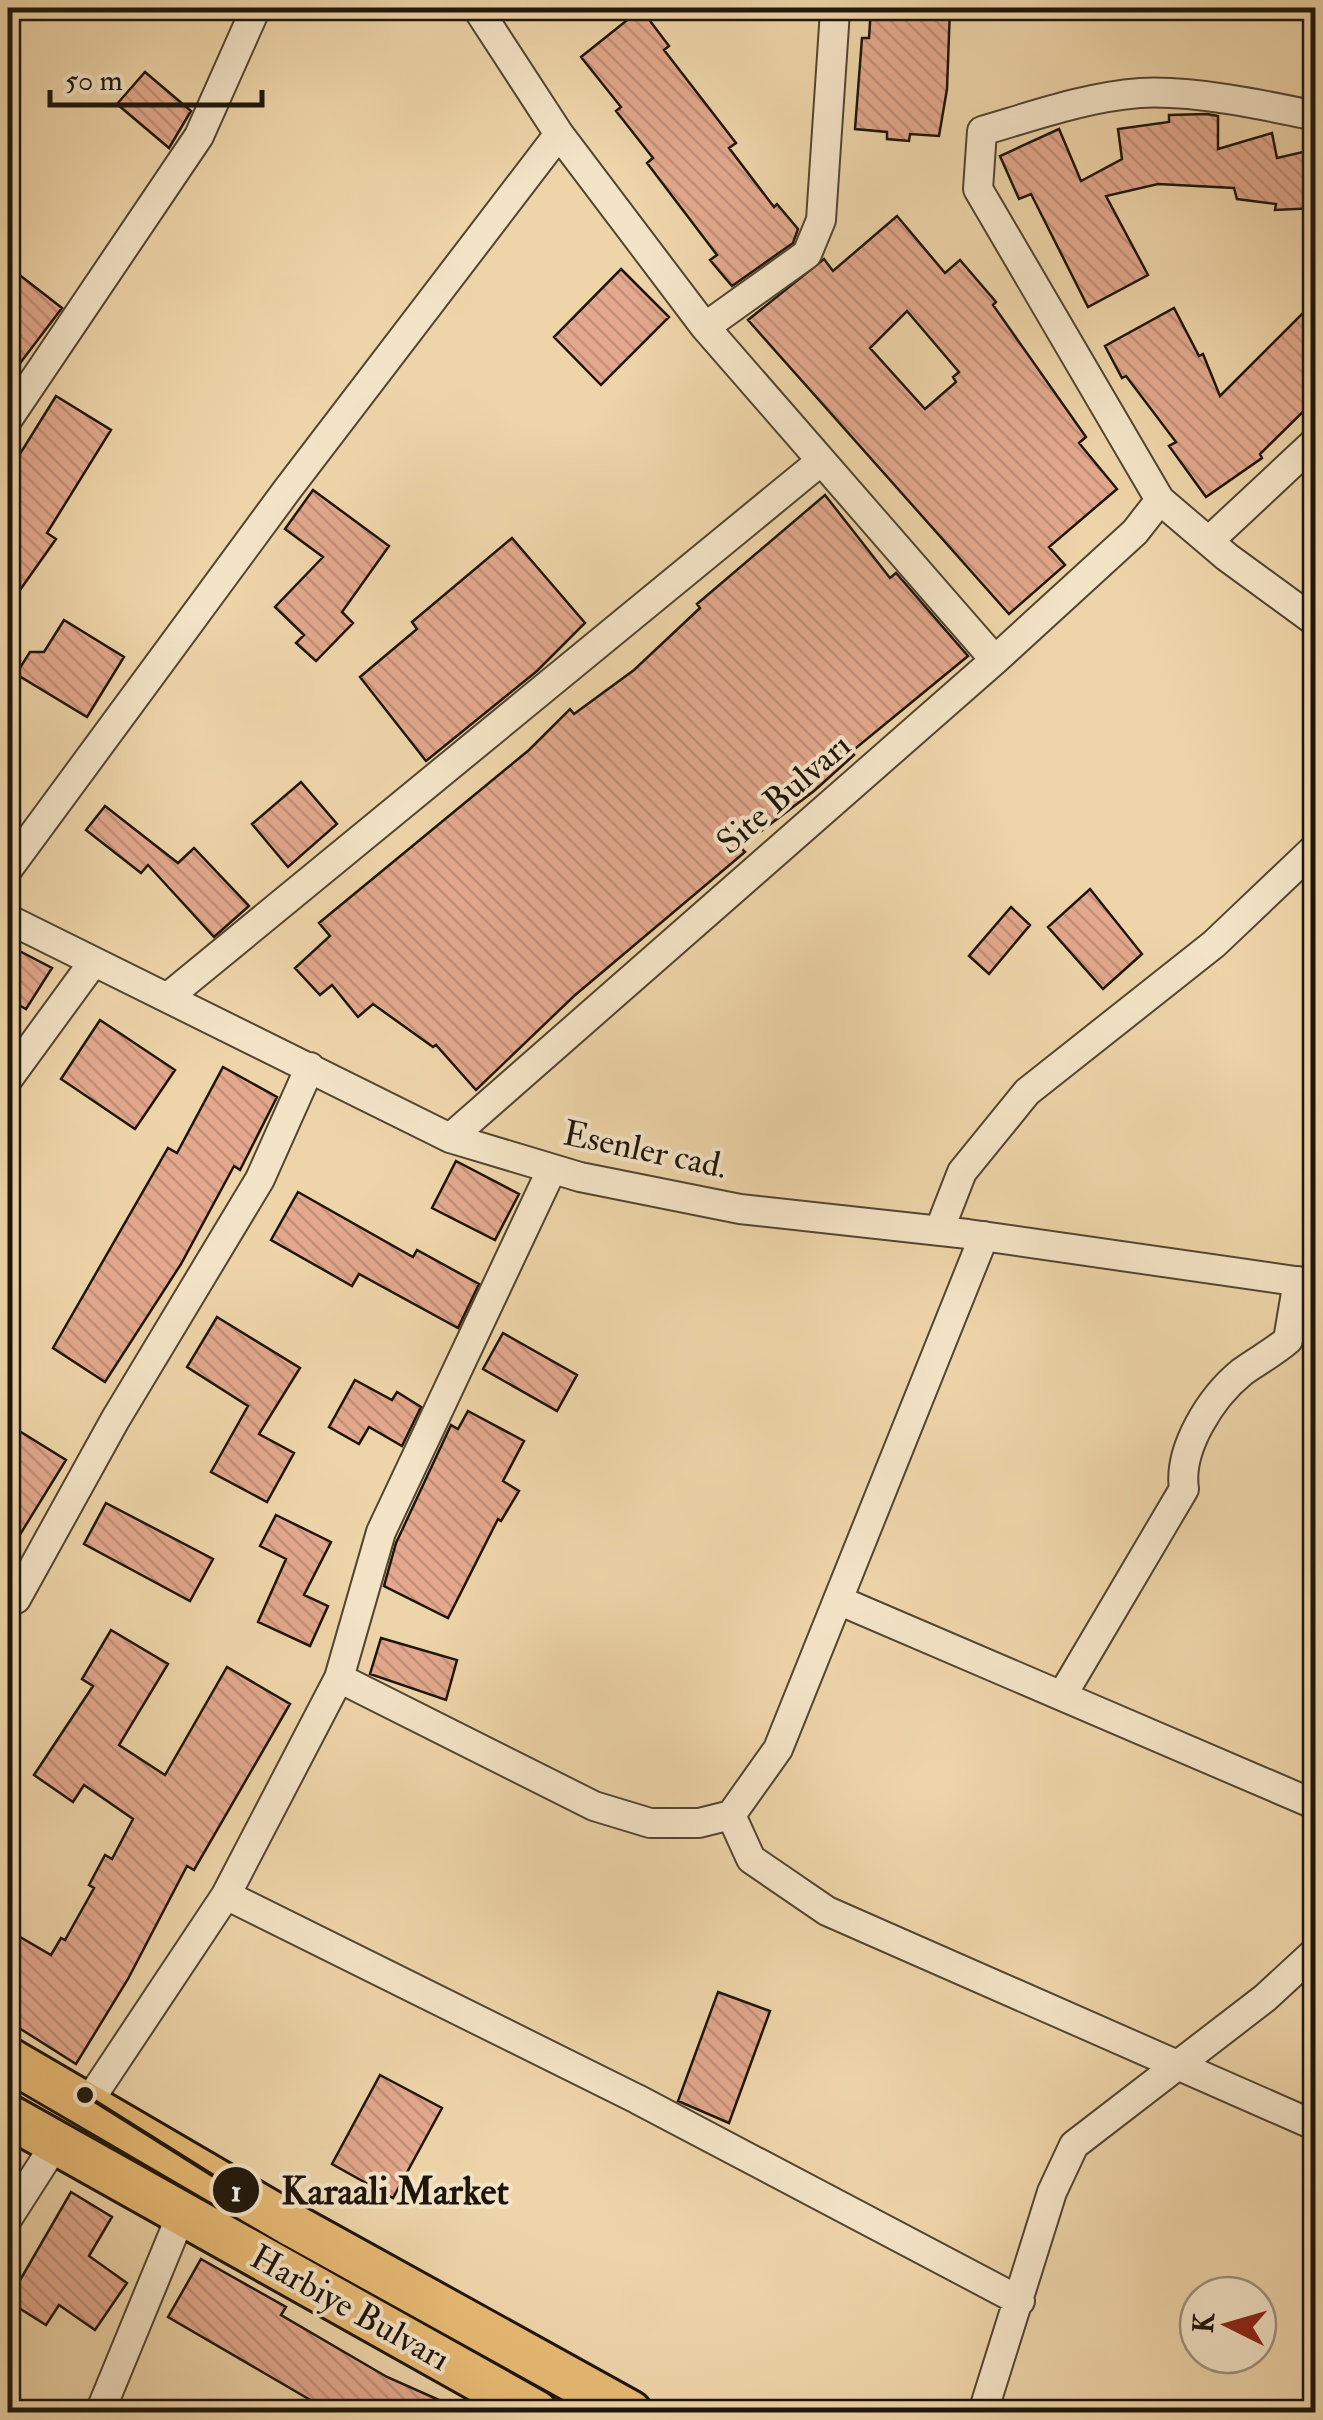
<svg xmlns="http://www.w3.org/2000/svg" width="1323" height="2420" viewBox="0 0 1323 2420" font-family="'IM FELL Double Pica',serif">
<defs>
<pattern id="building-back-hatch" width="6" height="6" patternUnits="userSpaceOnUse" patternTransform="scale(2.5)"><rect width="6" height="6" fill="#e3a88d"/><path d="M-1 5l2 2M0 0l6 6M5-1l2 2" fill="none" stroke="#c29078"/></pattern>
</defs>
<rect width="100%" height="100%" fill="#eed5a9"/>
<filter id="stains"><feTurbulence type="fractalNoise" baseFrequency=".002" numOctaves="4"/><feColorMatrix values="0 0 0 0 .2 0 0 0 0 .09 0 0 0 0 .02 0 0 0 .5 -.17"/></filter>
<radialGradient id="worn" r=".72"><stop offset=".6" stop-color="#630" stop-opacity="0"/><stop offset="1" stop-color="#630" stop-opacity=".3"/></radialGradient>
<path fill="url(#building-back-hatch)" stroke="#1d150b" stroke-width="2.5" fill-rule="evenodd" d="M 871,8 L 950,8 L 947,89 L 939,136 L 910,134 L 909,141 L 887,139 L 887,132 L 855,129 L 862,38 L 869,38 Z
M 641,9 L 669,46 L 664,50 L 736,143 L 729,148 L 774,207 L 777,204 L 798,229 L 793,243 L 732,286 L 710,260 L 717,255 L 647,163 L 653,158 L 616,111 L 621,107 L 581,57 Z
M 145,72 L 191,111 L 169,148 L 117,104 Z
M 1207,114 L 1218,116 L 1218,149 L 1272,133 L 1277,158 L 1316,149 L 1316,208 L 1275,210 L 1276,204 L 1237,199 L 1234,188 L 1158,184 L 1106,196 L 1148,275 L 1088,307 L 1031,194 L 1019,199 L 1000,156 L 1059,129 L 1081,181 L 1122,159 L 1118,129 L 1169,122 L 1169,115 Z
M 897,216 L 945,273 L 960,260 L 996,302 L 993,305 L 1086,437 L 1079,443 L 1117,489 L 1049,547 L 1065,565 L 1009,614 L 748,320 L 824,259 L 833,271 ZM 907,311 L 959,372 L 953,377 L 956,382 L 925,409 L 870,348 Z
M 8,266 L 62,308 L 8,379 Z
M 621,269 L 669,317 L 601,385 L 554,337 Z
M 1316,300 L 1316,399 L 1260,454 L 1262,458 L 1206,497 L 1169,446 L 1176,442 L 1126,376 L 1122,378 L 1105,346 L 1174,308 L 1199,356 L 1203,354 L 1220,396 Z
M 56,396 L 111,430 L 47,533 L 56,539 L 8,607 L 8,473 Z
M 313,490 L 389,546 L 342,612 L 353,623 L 316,661 L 296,643 L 304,635 L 275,607 L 323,557 L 285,529 Z
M 825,495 L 890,578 L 896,573 L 968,656 L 851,752 L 854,755 L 814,791 L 740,847 L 745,852 L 574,996 L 476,1090 L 436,1045 L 433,1047 L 373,1004 L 358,1017 L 332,985 L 320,995 L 295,968 L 330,936 L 319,923 L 529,750 L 570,709 L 574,714 L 634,670 L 700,608 L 697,604 Z
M 512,538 L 585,623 L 537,671 L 426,761 L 360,677 L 417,629 L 412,622 Z
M 64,620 L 124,657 L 87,717 L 16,674 L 30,652 L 44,652 Z
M 301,782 L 337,824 L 288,867 L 252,824 Z
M 105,806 L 178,863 L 194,848 L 249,906 L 214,937 L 148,865 L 141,873 L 86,830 Z
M 1090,889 L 1142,954 L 1103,989 L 1048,927 Z
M 1011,907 L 1030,925 L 989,974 L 969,956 Z
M 8,945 L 52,968 L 26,1009 L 8,999 Z
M 100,1020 L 175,1070 L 135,1129 L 61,1079 Z
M 223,1067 L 277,1097 L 240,1170 L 234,1166 L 181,1264 L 105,1382 L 53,1348 L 168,1148 L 177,1153 Z
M 456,1161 L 519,1194 L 495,1240 L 432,1208 Z
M 298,1192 L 413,1257 L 417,1250 L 479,1284 L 458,1328 L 359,1274 L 352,1286 L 271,1240 Z
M 217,1317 L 300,1368 L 259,1434 L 294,1453 L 267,1502 L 211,1472 L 248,1406 L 187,1367 Z
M 503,1333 L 577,1375 L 557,1411 L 483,1369 Z
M 355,1380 L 392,1400 L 397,1392 L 421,1407 L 402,1446 L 369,1427 L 359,1444 L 329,1427 Z
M 468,1411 L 524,1441 L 503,1481 L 519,1491 L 501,1521 L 498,1519 L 448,1618 L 384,1586 L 396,1543 L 451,1425 L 458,1429 Z
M 8,1424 L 66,1460 L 8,1554 Z
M 106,1503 L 213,1559 L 190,1601 L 84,1544 Z
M 276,1515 L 331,1542 L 304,1595 L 328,1606 L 310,1646 L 258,1622 L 286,1559 L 260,1546 Z
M 111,1630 L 168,1664 L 119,1745 L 165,1775 L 227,1667 L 290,1704 L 194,1870 L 187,1866 L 128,1979 L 76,2064 L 8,2021 L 8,1930 L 51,1955 L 61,1938 L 65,1940 L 94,1888 L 89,1885 L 105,1855 L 112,1859 L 133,1819 L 84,1785 L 73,1802 L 34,1775 L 93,1686 L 82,1679 Z
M 381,1638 L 457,1660 L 446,1700 L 370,1674 Z
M 718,1992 L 770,2011 L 729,2123 L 678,2101 Z
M 380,2075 L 442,2108 L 393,2198 L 332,2164 Z
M 71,2192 L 112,2217 L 89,2256 L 127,2283 L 95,2330 L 59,2305 L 46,2325 L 8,2301 Z
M 201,2259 L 286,2307 L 281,2315 L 387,2377 L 466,2412 L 331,2412 L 168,2317 Z"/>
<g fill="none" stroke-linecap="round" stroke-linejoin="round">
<defs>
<path id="minor" d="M 477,8 L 559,134 L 705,327 L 995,660
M 1316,116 C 1264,105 1193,90 1140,93 C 1086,97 1033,116 982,131 L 978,189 L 1160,500 L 1227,557 L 1316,622
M 705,327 L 807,254 L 821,220 L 835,11
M 8,419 L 199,136 L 256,8
M 1211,539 L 1316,441
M 8,869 L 287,490 L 559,134
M 8,919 L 450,1138 L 580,1177 L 740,1209 L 968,1234 L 1316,1284
M 168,997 L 821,461
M 8,1079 L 92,964
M 450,1138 L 995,660 L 1135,532 L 1160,500
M 939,1231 L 962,1172 L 1027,1092 L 1214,944 L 1316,847
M 8,1595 L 16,1599 L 115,1420 L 260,1179 L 310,1067
M 838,1600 L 1316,1805
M 339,1678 L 594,1806 L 650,1823 L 699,1823 L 731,1815 L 778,1749 L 984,1236
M 1063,1694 L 1184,1489 C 1178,1449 1211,1397 1242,1372 C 1257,1361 1273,1353 1288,1340 L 1298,1281
M 731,1815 L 751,1859 L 827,1911 L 1316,2126
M 226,1895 L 637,2099 L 1020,2301
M 87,2104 L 226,1895 L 339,1678 L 381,1532 L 552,1169
M 8,2218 L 56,2143
M 100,2412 L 182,2213
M 983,2412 L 1052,2192 L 1074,2145 L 1265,1998 L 1316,1951"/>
<path id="primary" d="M 8,2059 L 294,2226 L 630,2412
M 8,2116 L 536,2412"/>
</defs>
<use href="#minor" stroke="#514532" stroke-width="32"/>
<use href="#primary" stroke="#1d150b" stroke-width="48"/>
<use href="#minor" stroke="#f4e4c7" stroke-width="28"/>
<use href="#primary" stroke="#e7ba74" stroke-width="42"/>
</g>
<g text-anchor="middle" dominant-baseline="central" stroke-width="8" stroke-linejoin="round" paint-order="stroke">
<g font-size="35" fill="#1d150b" stroke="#f4e4c7">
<text transform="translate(784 794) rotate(-41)">Site Bulvarı</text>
<text transform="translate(645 1150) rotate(12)">Esenler cad.</text>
<text transform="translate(350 2308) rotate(29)">Harbiye Bulvarı</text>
</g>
</g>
<path fill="none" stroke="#1d150b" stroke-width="4" d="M85 2095L236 2190"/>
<g fill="#1d150b" stroke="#f4e4c7" stroke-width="4">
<circle cx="85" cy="2095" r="10"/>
<circle cx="236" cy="2190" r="25"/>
</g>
<g font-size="30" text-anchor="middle" font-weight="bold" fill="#fff">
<text x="236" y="2201">1</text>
</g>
<g font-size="38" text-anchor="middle" font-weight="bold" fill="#1d150b" stroke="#f4e4c7" stroke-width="8" stroke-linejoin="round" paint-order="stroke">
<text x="395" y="2204">Karaali Market</text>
</g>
<rect width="1323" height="2420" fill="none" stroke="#eed5a9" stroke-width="40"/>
<rect x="10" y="10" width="1303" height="2400" fill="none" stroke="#1d150b" stroke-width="5"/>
<rect x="20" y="20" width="1283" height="2380" fill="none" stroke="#1d150b" stroke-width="2.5"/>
<g transform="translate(1228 2325) rotate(275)"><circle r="48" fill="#f4e4c7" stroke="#9e917c" stroke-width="2.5"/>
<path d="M0-8L18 38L0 25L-18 38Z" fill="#8f2418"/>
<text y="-15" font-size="28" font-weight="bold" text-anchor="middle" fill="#1d150b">K</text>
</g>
<path d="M50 90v15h212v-15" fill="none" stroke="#1d150b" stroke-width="5"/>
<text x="65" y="90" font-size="30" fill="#1d150b" stroke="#f4e4c7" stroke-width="8" paint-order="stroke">50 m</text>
<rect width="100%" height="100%" filter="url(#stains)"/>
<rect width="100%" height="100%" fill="url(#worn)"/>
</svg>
